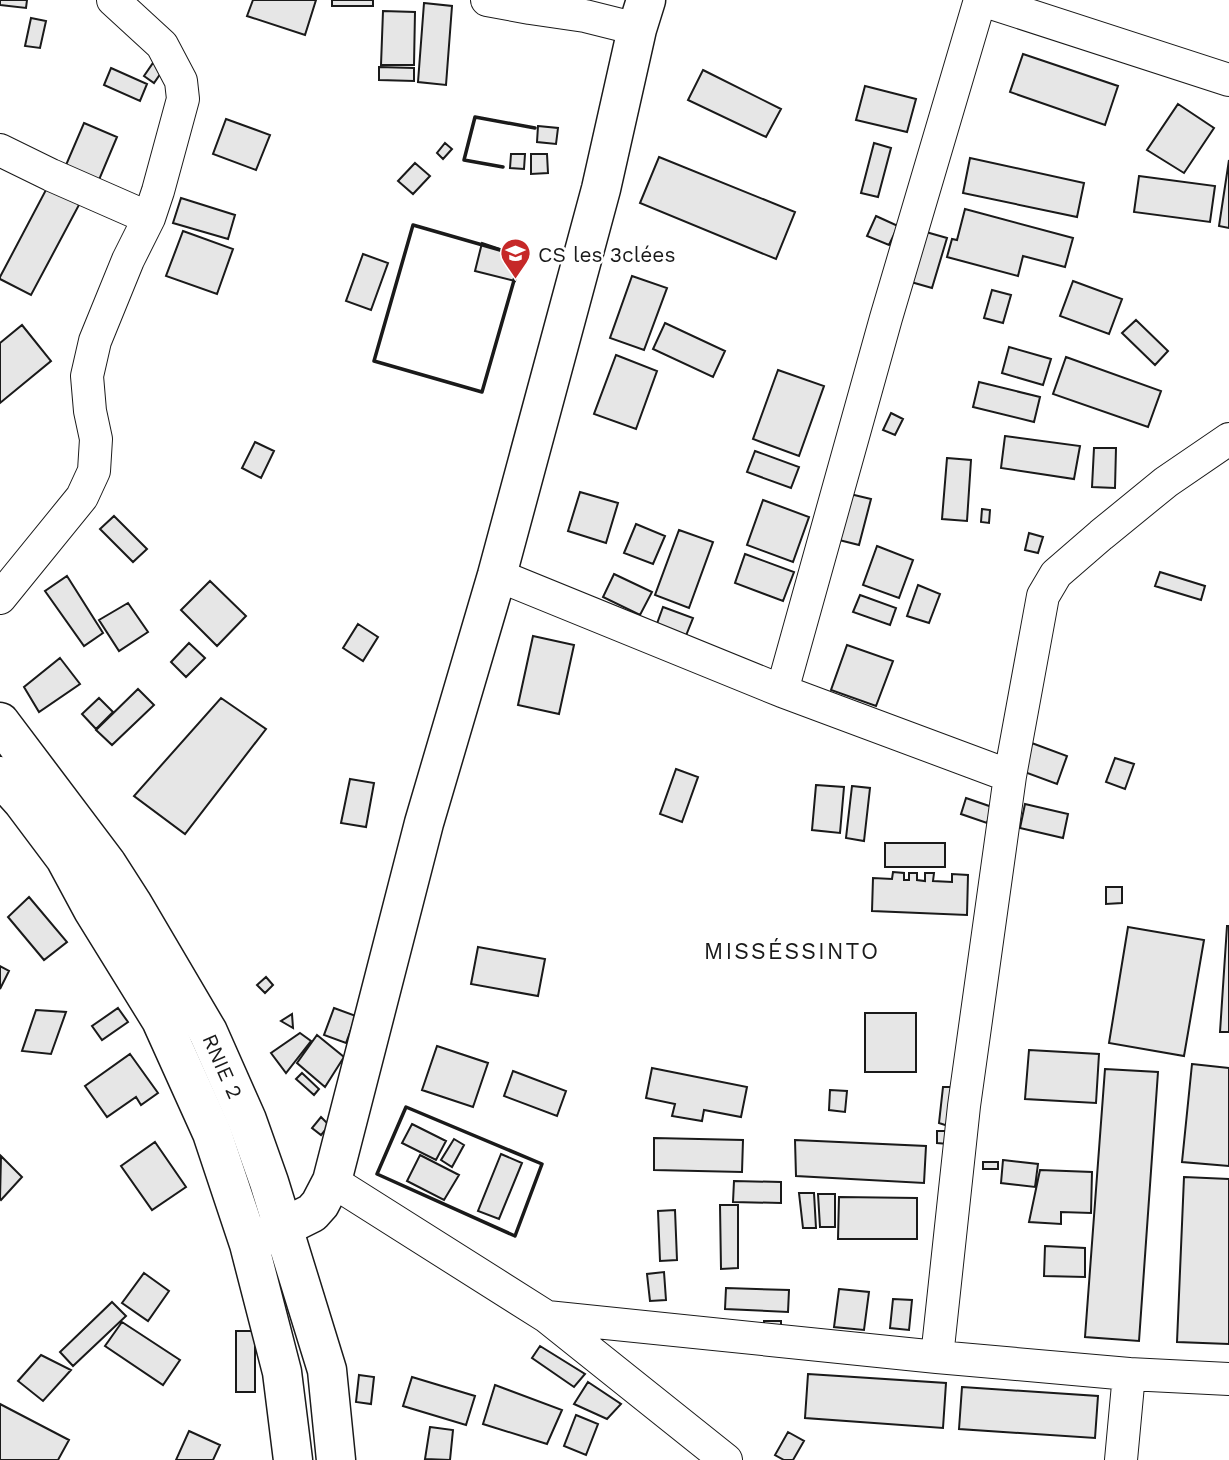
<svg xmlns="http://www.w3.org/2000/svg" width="1229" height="1460" viewBox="0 0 1229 1460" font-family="'Work Sans',sans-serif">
<rect width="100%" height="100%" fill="#fff"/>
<path fill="#e6e6e6" stroke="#1a1a1a" stroke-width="2" d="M 0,0 L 27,0 L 26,8 L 0,5 Z
M 253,0 L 316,0 L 305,35 L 247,16 Z
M 332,0 L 373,0 L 373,6 L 332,6 Z
M 424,3 L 452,6 L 446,85 L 418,82 Z
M 383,11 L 415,12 L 414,65 L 381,65 Z
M 31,18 L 46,21 L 40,48 L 25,46 Z
M 1023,54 L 1118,86 L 1105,125 L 1010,92 Z
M 155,60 L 165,67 L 154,83 L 144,76 Z
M 379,67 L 414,68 L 414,81 L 379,80 Z
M 111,68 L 147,84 L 140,101 L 104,85 Z
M 703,70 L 781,109 L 766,137 L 688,100 Z
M 865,86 L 916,99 L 907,132 L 856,120 Z
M 1178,104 L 1214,128 L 1184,173 L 1147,150 Z
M 226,119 L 270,135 L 256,170 L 213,154 Z
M 84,123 L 117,137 L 96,187 L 63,172 Z
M 538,126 L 558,128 L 556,144 L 537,142 Z
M 445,143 L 452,149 L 443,159 L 437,153 Z
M 874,143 L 891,148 L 878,197 L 861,193 Z
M 511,154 L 525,154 L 524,169 L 510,168 Z
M 531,154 L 547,154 L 548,173 L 531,174 Z
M 659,157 L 795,212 L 776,259 L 640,203 Z
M 970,158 L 1084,183 L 1077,217 L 963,193 Z
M 1229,160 L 1229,228 L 1219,226 Z
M 415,163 L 430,176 L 413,194 L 398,181 Z
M 1139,176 L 1215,186 L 1210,222 L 1134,212 Z
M 48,186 L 80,203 L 31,295 L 0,279 L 0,277 Z
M 181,198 L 235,215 L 228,239 L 173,223 Z
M 965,209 L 1073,238 L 1065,267 L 1023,256 L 1018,276 L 947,257 L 952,239 L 957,240 Z
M 876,216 L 898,226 L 889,245 L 867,236 Z
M 183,231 L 233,249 L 217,294 L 166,276 Z
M 926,232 L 947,238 L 932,288 L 911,282 Z
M 482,243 L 521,256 L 515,281 L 475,271 Z
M 363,254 L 388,263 L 371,310 L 346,301 Z
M 632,276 L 667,288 L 644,350 L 610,338 Z
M 1073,281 L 1122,299 L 1109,334 L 1060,316 Z
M 992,290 L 1011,295 L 1003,323 L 984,318 Z
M 1136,320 L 1168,351 L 1155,365 L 1122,333 Z
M 665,323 L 725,351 L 713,377 L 653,349 Z
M 22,325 L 51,361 L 0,403 L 0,343 Z
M 1009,347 L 1051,359 L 1043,385 L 1002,373 Z
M 616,355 L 657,371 L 636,429 L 594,414 Z
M 1066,357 L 1161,391 L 1148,427 L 1053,394 Z
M 778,370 L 824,386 L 799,456 L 753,439 Z
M 979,382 L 1040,397 L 1034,422 L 973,407 Z
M 891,413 L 903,419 L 895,435 L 883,430 Z
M 1005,436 L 1080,446 L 1074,479 L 1001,468 Z
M 255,442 L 274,451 L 261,478 L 242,468 Z
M 1094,448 L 1116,448 L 1115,488 L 1092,487 Z
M 755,451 L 799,467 L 791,488 L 747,472 Z
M 947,458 L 971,460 L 967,521 L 942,519 Z
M 580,492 L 618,503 L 606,543 L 568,531 Z
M 850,494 L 871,499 L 859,545 L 839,540 Z
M 763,500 L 809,517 L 793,562 L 747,545 Z
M 982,509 L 990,510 L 989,523 L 981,522 Z
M 114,516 L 147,549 L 133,562 L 100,529 Z
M 636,524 L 665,536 L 653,564 L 624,553 Z
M 679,530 L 713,542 L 689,608 L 655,595 Z
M 1029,533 L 1043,537 L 1038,553 L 1025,550 Z
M 877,546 L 913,560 L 899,598 L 863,585 Z
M 745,554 L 794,572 L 783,601 L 735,583 Z
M 1160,572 L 1205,586 L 1201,600 L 1155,586 Z
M 614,574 L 652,592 L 640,615 L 603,597 Z
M 67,576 L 103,633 L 84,646 L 45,591 Z
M 210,581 L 246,616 L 217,646 L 181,610 Z
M 918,585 L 940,594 L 929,623 L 907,616 Z
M 860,595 L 896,608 L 890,625 L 853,612 Z
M 128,603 L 148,632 L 119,651 L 99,620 Z
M 663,607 L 693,618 L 683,643 L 654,632 Z
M 358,624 L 378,637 L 363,661 L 343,648 Z
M 533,636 L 574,645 L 559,714 L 518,705 Z
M 189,643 L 205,658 L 186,677 L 171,662 Z
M 847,645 L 893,661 L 876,706 L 831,690 Z
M 60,658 L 80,684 L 39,712 L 24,687 Z
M 138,689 L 154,705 L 112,745 L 96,730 Z
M 99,698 L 113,712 L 96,729 L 82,714 Z
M 221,698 L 266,729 L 185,834 L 134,796 Z
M 1029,742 L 1067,756 L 1057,784 L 1019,770 Z
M 1115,758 L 1134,764 L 1125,789 L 1106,782 Z
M 676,769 L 698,777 L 682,822 L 660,814 Z
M 350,779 L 374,783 L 366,827 L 341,823 Z
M 816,785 L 844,787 L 840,833 L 812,830 Z
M 852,786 L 870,788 L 864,841 L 846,838 Z
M 966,798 L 992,807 L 987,823 L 961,814 Z
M 1025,804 L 1068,814 L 1063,838 L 1020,828 Z
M 885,843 L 945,843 L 945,867 L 885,867 Z
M 893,872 L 904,873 L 904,880 L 909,880 L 909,873 L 917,873 L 917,880 L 925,881 L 925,873 L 934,873 L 933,881 L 952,882 L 952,874 L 968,875 L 967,915 L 872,911 L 873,878 L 892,879 Z
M 1106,887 L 1122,887 L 1122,903 L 1106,904 Z
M 29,897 L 67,942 L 44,960 L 8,917 Z
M 1227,926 L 1229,926 L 1229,1032 L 1220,1032 Z
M 1128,927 L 1204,940 L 1184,1056 L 1109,1043 Z
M 478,947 L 545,959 L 538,996 L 471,984 Z
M 0,966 L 9,971 L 0,989 Z
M 266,977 L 273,985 L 265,993 L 257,985 Z
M 118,1008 L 128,1022 L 102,1040 L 92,1026 Z
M 334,1008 L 356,1016 L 346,1043 L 324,1035 Z
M 36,1010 L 66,1012 L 51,1054 L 22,1051 Z
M 865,1013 L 916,1013 L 916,1072 L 865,1072 Z
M 292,1014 L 293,1028 L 281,1021 Z
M 300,1033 L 311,1041 L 286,1073 L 271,1053 Z
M 317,1035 L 344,1057 L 325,1087 L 297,1063 Z
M 437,1046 L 488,1063 L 473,1107 L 422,1090 Z
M 1029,1050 L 1099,1054 L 1096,1103 L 1025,1099 Z
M 130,1054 L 158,1093 L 141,1105 L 136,1097 L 107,1117 L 85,1086 Z
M 1192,1064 L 1229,1068 L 1229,1166 L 1182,1162 Z
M 652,1068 L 747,1087 L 741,1117 L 704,1110 L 702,1121 L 672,1116 L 675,1104 L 646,1098 Z
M 1105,1069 L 1158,1072 L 1139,1341 L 1085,1337 Z
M 513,1071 L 566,1091 L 557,1116 L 504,1096 Z
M 302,1073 L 319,1089 L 314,1095 L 296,1079 Z
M 943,1087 L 954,1087 L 951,1127 L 939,1123 Z
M 830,1090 L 847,1091 L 845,1112 L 829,1110 Z
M 321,1117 L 329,1125 L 321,1135 L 312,1128 Z
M 412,1124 L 446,1141 L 436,1160 L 402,1143 Z
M 937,1131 L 948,1131 L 948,1144 L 937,1143 Z
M 654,1138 L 743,1140 L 742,1172 L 654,1170 Z
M 454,1139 L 464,1145 L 452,1167 L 441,1160 Z
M 795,1140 L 926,1146 L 924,1183 L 796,1176 Z
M 155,1142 L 186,1187 L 152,1210 L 121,1166 Z
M 501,1154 L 522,1163 L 499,1219 L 478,1211 Z
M 420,1155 L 459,1175 L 444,1200 L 407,1181 Z
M 1,1156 L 22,1177 L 1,1200 L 0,1199 Z
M 1003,1160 L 1038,1164 L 1035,1187 L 1001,1183 Z
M 983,1162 L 998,1162 L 998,1169 L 983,1169 Z
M 1040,1170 L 1092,1172 L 1091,1213 L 1061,1212 L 1061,1224 L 1029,1222 Z
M 1184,1177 L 1229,1179 L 1229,1344 L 1177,1342 Z
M 734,1181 L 781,1182 L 781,1203 L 733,1202 Z
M 799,1193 L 814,1193 L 816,1228 L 803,1228 Z
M 818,1194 L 835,1194 L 835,1227 L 820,1227 Z
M 839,1197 L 917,1198 L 917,1239 L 838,1239 Z
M 720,1205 L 738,1205 L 738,1268 L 721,1269 Z
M 675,1210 L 677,1260 L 660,1261 L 658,1211 Z
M 1045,1246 L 1085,1248 L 1085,1277 L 1044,1276 Z
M 664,1272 L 666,1300 L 650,1301 L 647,1274 Z
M 144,1273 L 169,1291 L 148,1321 L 122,1303 Z
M 726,1288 L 789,1290 L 788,1312 L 725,1309 Z
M 839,1289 L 869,1292 L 864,1330 L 834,1327 Z
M 893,1299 L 912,1300 L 909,1330 L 890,1328 Z
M 112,1302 L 126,1316 L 73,1366 L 60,1352 Z
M 764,1321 L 781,1321 L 781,1327 L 764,1327 Z
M 122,1322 L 180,1360 L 163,1385 L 105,1346 Z
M 236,1331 L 255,1331 L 255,1392 L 236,1392 Z
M 540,1346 L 585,1374 L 574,1387 L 532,1358 Z
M 41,1355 L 71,1370 L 43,1401 L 18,1381 Z
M 808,1374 L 946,1383 L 943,1428 L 805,1418 Z
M 359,1375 L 374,1377 L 371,1404 L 356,1402 Z
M 412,1377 L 475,1396 L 466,1425 L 403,1406 Z
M 588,1382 L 621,1404 L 607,1419 L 574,1404 Z
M 495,1385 L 562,1410 L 547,1444 L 483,1424 Z
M 962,1387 L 1098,1396 L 1095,1438 L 959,1429 Z
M 0,1404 L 69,1440 L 58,1460 L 0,1460 Z
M 576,1415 L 598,1424 L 586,1455 L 564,1446 Z
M 430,1427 L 453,1430 L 450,1460 L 425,1459 Z
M 189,1431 L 220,1445 L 213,1460 L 176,1460 Z
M 788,1432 L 804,1441 L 793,1460 L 784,1460 L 775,1455 Z"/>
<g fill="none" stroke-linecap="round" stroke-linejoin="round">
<defs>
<path id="minor" d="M 487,0 L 530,8 L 585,16 L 637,29
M 982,0 L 1229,80
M 0,150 L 51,175 L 149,218 L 158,191 L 183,99 L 181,81 L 162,45 L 113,0
M 497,575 L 782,691 L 1010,776 L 964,1106 L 937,1357
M 0,598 L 82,497 L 94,471 L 96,439 L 90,411 L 87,376 L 95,341 L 128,260 L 149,218
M 782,691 L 886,318 L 980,0
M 1010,776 L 1043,596 L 1056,574 L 1101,535 L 1166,482 L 1229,439
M 332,1181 L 547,1317 L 937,1357 L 1129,1374 L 1229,1379
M 547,1317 L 726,1460
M 1121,1460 L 1129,1374"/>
<path id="major" d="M 254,1242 L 312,1213 L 320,1204 L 332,1181 L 424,823 L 497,575 L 601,189 L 637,29 L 646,0"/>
<g id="highway">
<path id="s1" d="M 0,722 L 107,864 L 132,903 L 208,1032 L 247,1120 L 269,1182 L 327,1370 L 336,1460"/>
<path d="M 0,776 L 23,802 L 65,858 L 93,910 L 161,1020 L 212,1133 L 249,1244 L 282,1372 L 293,1460"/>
</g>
</defs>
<use href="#minor" stroke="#1a1a1a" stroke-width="34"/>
<use href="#major" stroke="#1a1a1a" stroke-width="41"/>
<use href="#highway" stroke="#1a1a1a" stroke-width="41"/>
<use href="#minor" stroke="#fff" stroke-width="32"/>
<use href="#major" stroke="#fff" stroke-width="38"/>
<use href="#highway" stroke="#fff" stroke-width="38"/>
<path stroke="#1a1a1a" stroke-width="3.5" d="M 503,167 L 464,160 L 475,117 L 535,128
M 413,225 L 521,256 L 482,392 L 374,361 Z
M 406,1107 L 542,1164 L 515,1236 L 377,1174 Z"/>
</g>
<defs>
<symbol id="school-pin" viewBox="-11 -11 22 30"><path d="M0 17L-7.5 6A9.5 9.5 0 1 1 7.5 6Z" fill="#c62828" stroke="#fff"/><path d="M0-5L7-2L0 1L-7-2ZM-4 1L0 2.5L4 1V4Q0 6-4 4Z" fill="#fff"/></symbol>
</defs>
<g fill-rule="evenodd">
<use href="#school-pin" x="498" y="236" width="35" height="47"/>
</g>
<g text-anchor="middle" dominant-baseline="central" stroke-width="5" stroke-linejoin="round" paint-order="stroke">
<g font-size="21" fill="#1a1a1a" stroke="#fff" text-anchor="start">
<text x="538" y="254">CS les 3clées</text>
</g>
<g font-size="21" fill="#1a1a1a" stroke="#fff">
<text stroke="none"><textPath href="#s1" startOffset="411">RNIE 2</textPath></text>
</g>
<g font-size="23" letter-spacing="2" fill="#1a1a1a" stroke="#fff">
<text x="792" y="951">MISSÉSSINTO</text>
</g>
</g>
</svg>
